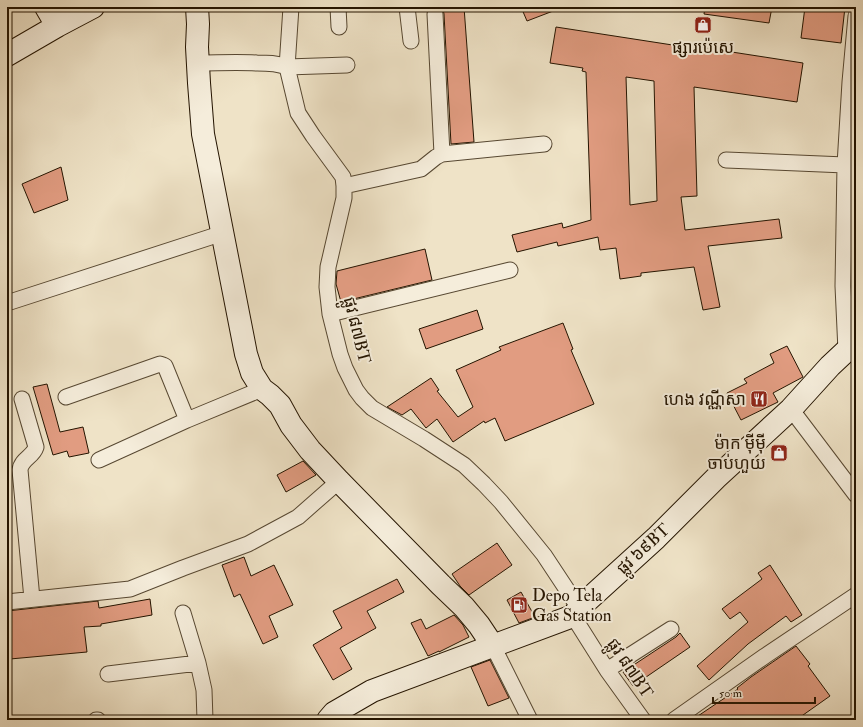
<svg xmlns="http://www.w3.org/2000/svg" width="863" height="727" viewBox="0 0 863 727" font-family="'IM FELL Double Pica','Noto Sans Khmer',serif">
<rect width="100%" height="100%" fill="#efe3c7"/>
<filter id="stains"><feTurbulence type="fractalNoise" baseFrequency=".005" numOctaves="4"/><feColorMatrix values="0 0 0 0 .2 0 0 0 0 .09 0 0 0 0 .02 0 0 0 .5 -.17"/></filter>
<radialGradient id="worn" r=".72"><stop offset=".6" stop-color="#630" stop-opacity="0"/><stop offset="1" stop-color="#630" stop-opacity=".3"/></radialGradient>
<path fill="#e19c81" stroke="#241400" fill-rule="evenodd" d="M 440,7 L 464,7 L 474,142 L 451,144 L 444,14 L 443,9 Z
M 521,7 L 561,7 L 561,8 L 527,21 Z
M 705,7 L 772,7 L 769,23 L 704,14 Z
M 805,7 L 845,7 L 841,43 L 801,38 Z
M 556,27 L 679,46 L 680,44 L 803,63 L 797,102 L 694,87 L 697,196 L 681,197 L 685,230 L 779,219 L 782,238 L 708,246 L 720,307 L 703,310 L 694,267 L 641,273 L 641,276 L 620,279 L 616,248 L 600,250 L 598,237 L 558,246 L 557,242 L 517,252 L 512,235 L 562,223 L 563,228 L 591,220 L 586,72 L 582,71 L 583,68 L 550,63 ZM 626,77 L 654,81 L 657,201 L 630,205 Z
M 61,167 L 68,200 L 34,213 L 22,184 Z
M 425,249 L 432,280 L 341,302 L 336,284 L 337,271 Z
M 477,310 L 483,329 L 426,349 L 419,329 Z
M 563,323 L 573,349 L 571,350 L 594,404 L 505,441 L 495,418 L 485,423 L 484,421 L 453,442 L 437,419 L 426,428 L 411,409 L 402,415 L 387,407 L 431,378 L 439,390 L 437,391 L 458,417 L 473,407 L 456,370 L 501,350 L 499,347 Z
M 787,346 L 803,377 L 773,393 L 778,402 L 741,420 L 727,393 L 747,383 L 744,379 L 774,363 L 770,354 Z
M 47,384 L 60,432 L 83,427 L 89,453 L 69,457 L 67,451 L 53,455 L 33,387 Z
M 303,461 L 316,475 L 286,492 L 277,475 Z
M 497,543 L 512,565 L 469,595 L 460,586 L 452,574 Z
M 244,557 L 251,576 L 274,565 L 293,605 L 269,616 L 278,637 L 263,644 L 240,594 L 234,597 L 222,565 Z
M 770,565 L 802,615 L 791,622 L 786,616 L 748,644 L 709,680 L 697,666 L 748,622 L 740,612 L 730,619 L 722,609 L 762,579 L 758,573 Z
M 397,579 L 404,592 L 367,611 L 376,628 L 340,648 L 352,669 L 333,680 L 313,645 L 342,628 L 333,611 Z
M 521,592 L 535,617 L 519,623 L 507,600 Z
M 150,599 L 152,615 L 101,624 L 101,626 L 84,627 L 87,652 L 10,659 L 7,630 L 7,611 L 98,601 L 99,608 Z
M 454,615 L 463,625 L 469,637 L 439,652 L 439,651 L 428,656 L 411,623 L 421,619 L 426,629 Z
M 680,633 L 690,647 L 633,686 L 623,672 L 676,637 Z
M 796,646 L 810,664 L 808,666 L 830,696 L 796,720 L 692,720 L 738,689 L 737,688 L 751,677 Z
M 490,660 L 509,698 L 488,706 L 471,667 Z"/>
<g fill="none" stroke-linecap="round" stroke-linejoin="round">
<defs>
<path id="street" d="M 291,7 L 287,67 L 347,65
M 338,7 L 339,27
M 407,7 L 411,41
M 435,14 L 442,154
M 198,63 C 217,63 237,62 257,63 C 267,63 277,63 287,67 L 298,113 L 313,136 L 343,177 L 344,186 L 344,198 L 328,267 L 327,287 L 330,314 L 340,354 L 345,368 L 356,390 L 362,398 L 372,408 L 424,439 L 464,465 L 484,484 L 501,502 L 544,555 L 579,608
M 726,160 L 845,165
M 344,186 L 421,169 L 436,157 L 442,154 L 544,144
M 7,303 L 223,233
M 330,314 L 510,270
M 846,351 L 843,286 L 845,165 L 850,82 L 856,16
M 66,397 L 160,364 L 163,365 L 165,366 L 187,420
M 22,399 L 36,447 C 33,457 21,459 20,470 L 32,599
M 791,409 L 856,495
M 99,460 L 187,420 L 262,389
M 7,602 L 130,589 L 183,568 L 248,544 L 298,517 L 339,481
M 183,613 L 198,663 L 204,690 L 205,720
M 573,616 L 607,670 L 643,720
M 493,646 L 530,720
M 607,670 L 671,629
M 108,674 L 198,663
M 96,720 L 98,720
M 674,720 L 765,656 L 856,595"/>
<path id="secondary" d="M 46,7 L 57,26
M 197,7 L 198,24 L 197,47 L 199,83 L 203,134 L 246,354 L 252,373 L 262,389 L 270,395 L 280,405 L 291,425 L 310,450 L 339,481 L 441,585 L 464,607 L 479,625 L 493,646
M 7,55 L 57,26 L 93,7
M 328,720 L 334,713 L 372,691 L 573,616 L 579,608 L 656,538 L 716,478 L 791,409 L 830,366 L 846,351 L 856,349"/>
</defs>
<use href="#street" stroke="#574832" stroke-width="17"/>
<use href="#secondary" stroke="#241400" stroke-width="24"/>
<use href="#street" stroke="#f5eddb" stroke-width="15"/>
<use href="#secondary" stroke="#f5eddb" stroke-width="22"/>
</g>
<defs>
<symbol id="shop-square" viewBox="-11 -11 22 22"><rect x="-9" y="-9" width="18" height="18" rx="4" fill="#8f2418" stroke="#f5eddb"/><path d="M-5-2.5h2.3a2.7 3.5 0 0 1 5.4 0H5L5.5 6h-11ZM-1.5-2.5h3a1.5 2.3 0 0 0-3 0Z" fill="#fff"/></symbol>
<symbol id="restaurant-square" viewBox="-11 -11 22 22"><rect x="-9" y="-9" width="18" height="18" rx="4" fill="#8f2418" stroke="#f5eddb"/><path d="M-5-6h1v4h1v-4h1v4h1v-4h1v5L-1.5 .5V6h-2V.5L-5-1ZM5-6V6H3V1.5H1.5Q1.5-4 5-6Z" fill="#fff"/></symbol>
<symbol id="fuel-square" viewBox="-11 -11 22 22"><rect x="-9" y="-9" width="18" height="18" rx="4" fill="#8f2418" stroke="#f5eddb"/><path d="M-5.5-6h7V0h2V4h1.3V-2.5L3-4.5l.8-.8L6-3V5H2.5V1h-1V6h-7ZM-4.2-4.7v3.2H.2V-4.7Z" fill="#fff"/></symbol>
</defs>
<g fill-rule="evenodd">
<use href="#shop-square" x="693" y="15" width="20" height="20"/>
<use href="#restaurant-square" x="749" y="389" width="20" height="20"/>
<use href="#shop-square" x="769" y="443" width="20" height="20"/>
<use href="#fuel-square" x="509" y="595" width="20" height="20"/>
</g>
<g text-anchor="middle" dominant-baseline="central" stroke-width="4" stroke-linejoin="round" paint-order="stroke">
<g font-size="17" fill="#241400" stroke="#f5eddb" text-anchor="end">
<text x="703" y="47" text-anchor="middle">ផ្សារប៉េសេ</text>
<text x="746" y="399">ហេង វណ្ណីសា</text>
<text x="766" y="443">ម៉ាក ម៉ីម៉ី<tspan x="766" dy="20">ចាប់ហួយ</tspan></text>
<text x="532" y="595" text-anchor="start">Depo Tela<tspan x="532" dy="20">Gas Station</tspan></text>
</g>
<g font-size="17" fill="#241400" stroke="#f5eddb">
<text transform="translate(357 330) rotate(76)">ផ្លូវ ៨៧BT</text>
<text transform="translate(643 549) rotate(-43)">ផ្លូវ ៦៩BT</text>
<text transform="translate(630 668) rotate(56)">ផ្លូវ ៨៧BT</text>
</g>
</g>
<rect width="863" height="727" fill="none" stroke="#efe3c7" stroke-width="24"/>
<rect x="8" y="8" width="847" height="711" fill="none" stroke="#241400" stroke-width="2"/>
<rect x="12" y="12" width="839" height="703" fill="none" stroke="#241400"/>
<path d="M713 697v6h102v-6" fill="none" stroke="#241400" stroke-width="2"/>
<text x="719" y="697" font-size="12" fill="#241400" stroke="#f5eddb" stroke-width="3" paint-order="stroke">50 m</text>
<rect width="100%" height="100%" filter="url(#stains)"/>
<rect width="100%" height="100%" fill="url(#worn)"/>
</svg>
